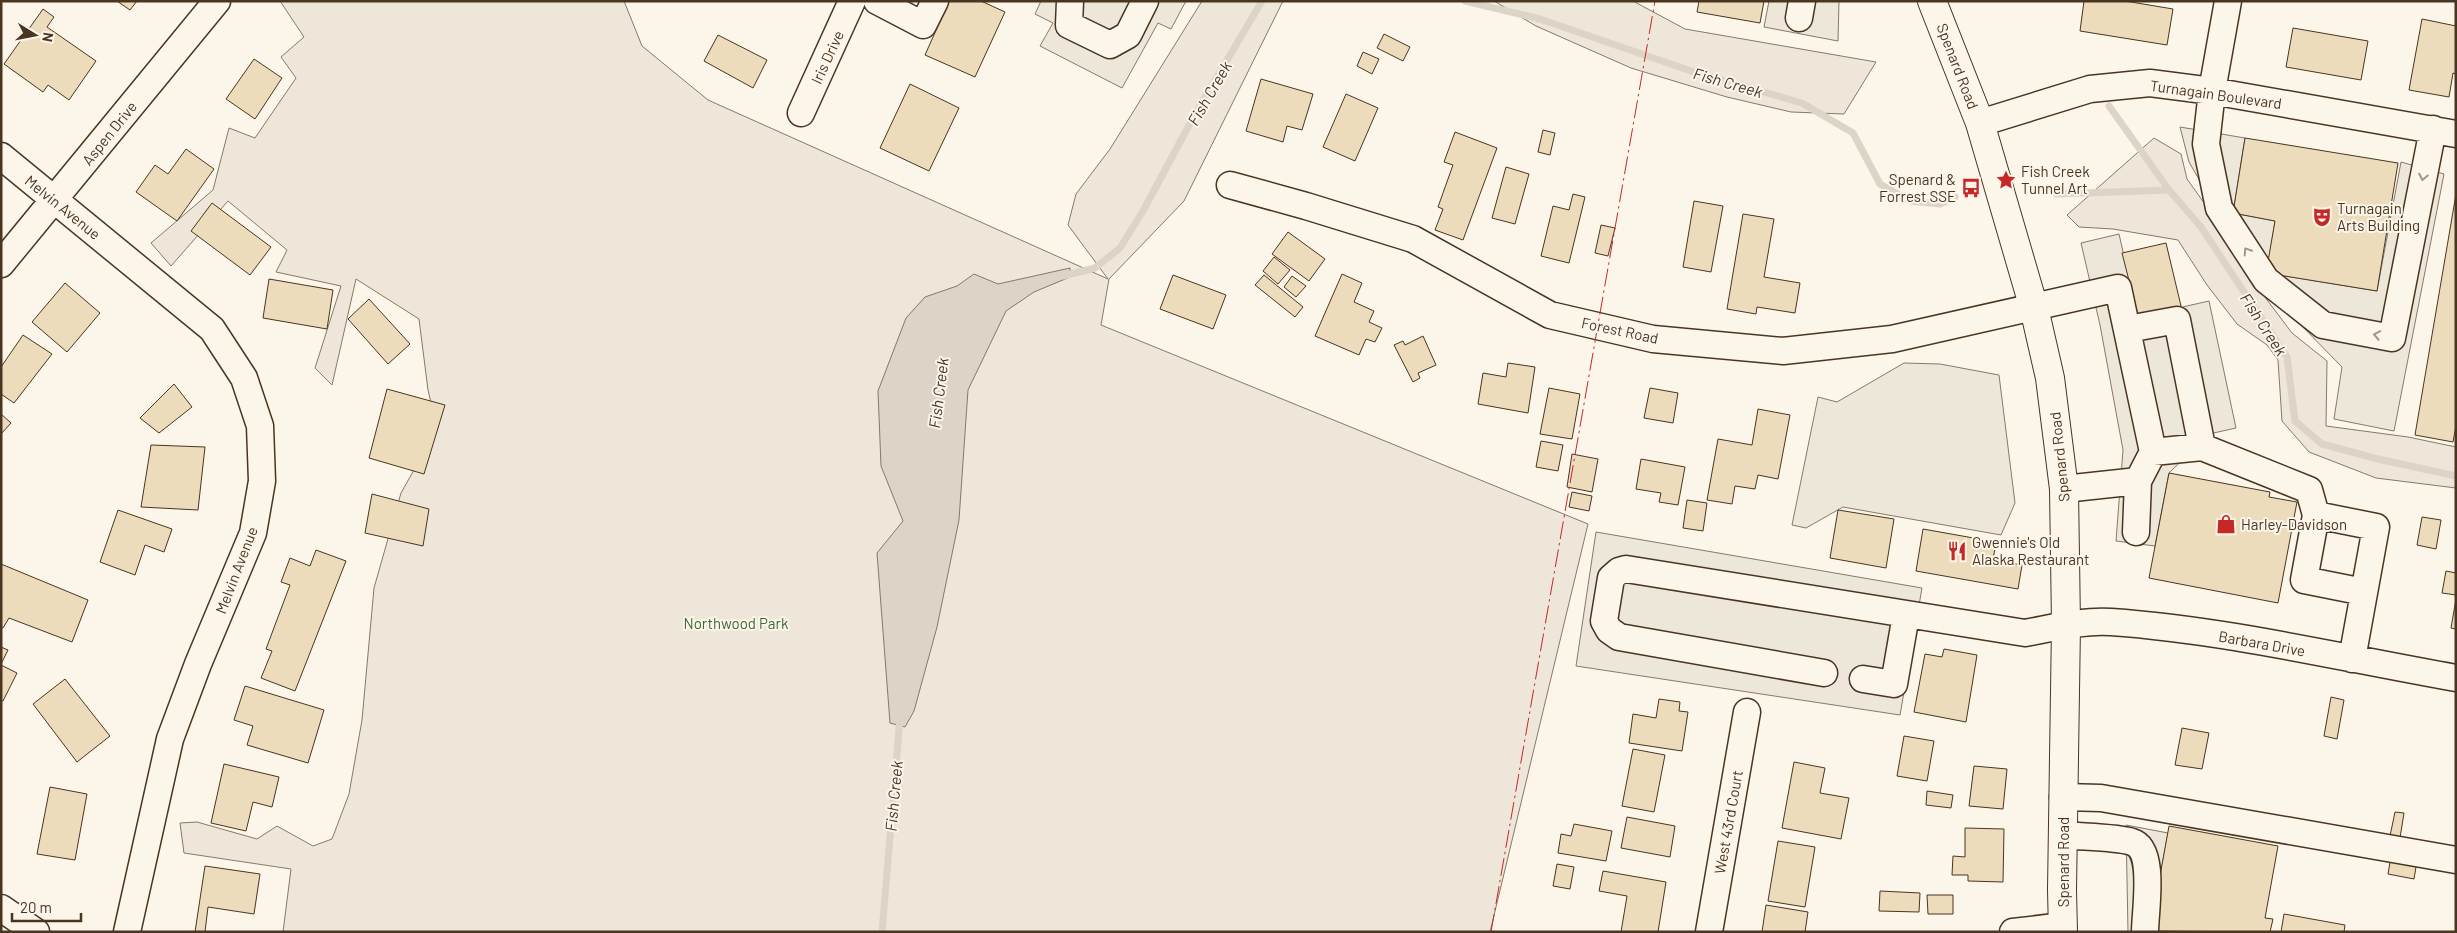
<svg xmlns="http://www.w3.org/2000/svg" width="2457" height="933" viewBox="0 0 2457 933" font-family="Barlow,sans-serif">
<rect width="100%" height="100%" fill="#fbf6e9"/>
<path fill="#ede6d9" stroke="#887966" d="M 280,1 L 624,1 L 642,46 L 708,100 L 1108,279 L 1068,225 L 1076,194 L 1110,149 L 1202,1 L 1283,1 L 1184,201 L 1109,279 L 1101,325 L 1588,524 L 1490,932 L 283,932 L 291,869 L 184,853 L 180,823 L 197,822 L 257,839 L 277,826 L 313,846 L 332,839 L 349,794 L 362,720 L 374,588 L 401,493 L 437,429 L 428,390 L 419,319 L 356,279 L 332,385 L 315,368 L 341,286 L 276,272 L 287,250 L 228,201 L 171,266 L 151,243 L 213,190 L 229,128 L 255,138 L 296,78 L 281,57 L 304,37 Z
M 1494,1 L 1633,1 L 1685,29 L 1876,62 L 1844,114 L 1791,112 L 1727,97 L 1631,68 L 1536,26 Z
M 2154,138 L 2181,154 L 2187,179 L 2217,221 L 2249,276 L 2292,333 L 2327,361 L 2326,426 L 2408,437 L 2456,447 L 2456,488 L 2376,478 L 2309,452 L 2282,421 L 2278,360 L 2267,345 L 2237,324 L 2207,285 L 2178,240 L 2113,229 L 2079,227 L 2067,215 Z"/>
<path fill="#ede7d9" stroke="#887966" d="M 1041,1 L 1186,1 L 1171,29 L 1158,23 L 1122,88 L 1040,46 L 1053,23 L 1035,14 Z
M 1769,1 L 1839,1 L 1838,41 L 1764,27 Z
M 2180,127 L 2245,138 L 2233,213 L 2275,221 L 2267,273 L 2377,291 L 2401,162 L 2444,174 L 2394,431 L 2334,419 L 2342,367 L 2294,318 L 2207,193 L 2189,162 Z
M 2119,234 L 2138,317 L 2209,301 L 2236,428 L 2209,434 L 2169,473 L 2155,546 L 2116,541 L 2123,450 L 2100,325 L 2081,243 Z
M 1904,363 L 1940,364 L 1999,375 L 2015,503 L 2001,535 L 1843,507 L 1806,528 L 1792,525 L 1818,397 L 1837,402 Z
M 1596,532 L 1922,588 L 1900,715 L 1576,666 Z
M 2126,825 L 2168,833 L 2150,931 L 2154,932 L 2128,932 Z"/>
<path fill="#dcd4c6" stroke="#887966" d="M 1070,268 L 1070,277 L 1034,292 L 1006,311 L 968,390 L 959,520 L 937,627 L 914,711 L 905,727 L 890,723 L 877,553 L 903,521 L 881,466 L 878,391 L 906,318 L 925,297 L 957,286 L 974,274 L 998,284 Z"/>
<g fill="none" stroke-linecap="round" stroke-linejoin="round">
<path stroke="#dcd4c6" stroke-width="7" d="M 1465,1 L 1540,19 L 1691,71 L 1802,103 L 1853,133 L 1880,184 L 1910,201 L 1940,204 L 1955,197
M 2109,106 L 2169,190 L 2201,227 L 2287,357 L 2295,421 L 2322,444 L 2378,459 L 2456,476
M 2056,194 L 2169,190
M 1063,276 L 1095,268 L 1120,248 L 1143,211 L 1194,116 L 1262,1
M 882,932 L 900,718"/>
</g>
<path fill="#ecdcbc" stroke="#4a3520" d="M 117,1 L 137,1 L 130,10 Z
M 949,1 L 981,1 L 1005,12 L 975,77 L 925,55 Z
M 1699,1 L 1764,1 L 1760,23 L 1697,12 Z
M 2084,1 L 2125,1 L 2173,9 L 2167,45 L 2080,31 Z
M 43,9 L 54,17 L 47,27 L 96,61 L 69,100 L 48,85 L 43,92 L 4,64 Z
M 2422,19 L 2456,26 L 2456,74 L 2453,73 L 2449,97 L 2409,90 Z
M 2293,28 L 2368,41 L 2361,80 L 2286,67 Z
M 1384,34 L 1410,47 L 1403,61 L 1377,48 Z
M 718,35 L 767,60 L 753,88 L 704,61 Z
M 1363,52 L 1379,59 L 1372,74 L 1357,66 Z
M 254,59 L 282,78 L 255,119 L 226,99 Z
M 1261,79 L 1313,94 L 1302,130 L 1287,126 L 1283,142 L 1246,131 Z
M 910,84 L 959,108 L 929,171 L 880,148 Z
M 1346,94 L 1378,108 L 1355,161 L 1323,147 Z
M 1543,130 L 1555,133 L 1550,155 L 1538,152 Z
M 1455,132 L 1497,148 L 1463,240 L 1435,230 L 1443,209 L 1438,207 L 1453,165 L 1444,162 Z
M 2245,138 L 2398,163 L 2377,291 L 2266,273 L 2275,221 L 2233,213 Z
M 186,149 L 214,169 L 177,221 L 136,192 L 155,165 L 168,174 Z
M 1506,167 L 1529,174 L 1515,224 L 1492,218 Z
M 1573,194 L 1585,197 L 1569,263 L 1541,256 L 1553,206 L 1569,210 Z
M 2456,194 L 2456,426 L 2453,442 L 2415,435 Z
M 1694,201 L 1723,206 L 1711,272 L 1683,267 Z
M 212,203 L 271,247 L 250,275 L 191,231 Z
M 1743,214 L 1774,219 L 1764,277 L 1800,283 L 1795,313 L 1757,307 L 1756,314 L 1727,309 Z
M 1601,225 L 1615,228 L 1608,256 L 1595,253 Z
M 1288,232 L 1325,259 L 1309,281 L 1272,254 Z
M 2166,243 L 2181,306 L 2138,316 L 2122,253 Z
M 1274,257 L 1290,270 L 1278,284 L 1263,271 Z
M 1342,274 L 1362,283 L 1354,302 L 1374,311 L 1369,322 L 1382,328 L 1375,342 L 1366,339 L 1359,355 L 1315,336 Z
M 1173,275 L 1226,295 L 1213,329 L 1160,309 Z
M 1264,275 L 1303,307 L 1295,317 L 1255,285 Z
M 1292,276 L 1306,286 L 1296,297 L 1284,287 Z
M 269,279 L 333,290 L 327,329 L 263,318 Z
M 65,283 L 100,313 L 67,352 L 32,322 Z
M 369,299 L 410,344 L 388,364 L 348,319 Z
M 23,335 L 52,354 L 14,403 L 1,394 L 1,367 Z
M 1423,336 L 1436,365 L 1418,373 L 1420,378 L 1413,382 L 1394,345 L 1403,341 L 1405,345 Z
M 1508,363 L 1535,367 L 1528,413 L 1478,404 L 1483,373 L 1506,377 Z
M 174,384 L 192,407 L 159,433 L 140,418 Z
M 1549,388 L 1580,394 L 1572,439 L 1540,434 Z
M 1650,388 L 1678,393 L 1673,423 L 1644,418 Z
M 387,389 L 445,405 L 424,474 L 369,458 Z
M 1758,409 L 1790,415 L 1778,479 L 1758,475 L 1755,489 L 1735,486 L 1732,504 L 1707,500 L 1718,439 L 1752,445 Z
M 1,414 L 11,423 L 1,434 Z
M 1541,441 L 1563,445 L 1558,471 L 1536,467 Z
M 151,445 L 205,447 L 198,510 L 141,507 Z
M 1572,454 L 1598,459 L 1592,492 L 1567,487 Z
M 1641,459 L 1685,467 L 1678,505 L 1659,502 L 1661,493 L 1636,489 Z
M 2169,473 L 2270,492 L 2269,497 L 2297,502 L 2278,603 L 2149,578 Z
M 1572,492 L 1592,496 L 1589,511 L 1569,507 Z
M 372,494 L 429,509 L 423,546 L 365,533 Z
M 1687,500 L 1707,503 L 1703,531 L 1683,528 Z
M 118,510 L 172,529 L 164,552 L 145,545 L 135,575 L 100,562 Z
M 1838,510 L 1894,519 L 1886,568 L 1830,558 Z
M 2422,517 L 2441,520 L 2436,549 L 2417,545 Z
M 1923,529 L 1996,542 L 1993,560 L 2022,565 L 2018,589 L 1916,571 Z
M 316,550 L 346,561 L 295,691 L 261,678 L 272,651 L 266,649 L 290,585 L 281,582 L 290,558 L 310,566 Z
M 1,564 L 88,600 L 72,642 L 9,618 L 3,628 L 1,628 Z
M 2446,571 L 2456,573 L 2456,595 L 2442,593 Z
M 2456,599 L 2456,629 L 2451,628 Z
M 1,647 L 8,650 L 1,664 Z
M 1944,649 L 1977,655 L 1966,722 L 1914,712 L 1925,654 L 1942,657 Z
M 1,665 L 17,673 L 3,701 L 1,700 Z
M 65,679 L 110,736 L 77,762 L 33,704 Z
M 245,686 L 324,710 L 308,763 L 247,745 L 253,726 L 234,720 Z
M 2331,697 L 2344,700 L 2337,739 L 2324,736 Z
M 1659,699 L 1680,702 L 1679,711 L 1688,712 L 1682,751 L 1629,743 L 1633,714 L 1656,718 Z
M 2182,728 L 2209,733 L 2202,769 L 2175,765 Z
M 1904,736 L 1934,741 L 1927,781 L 1897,776 Z
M 1633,749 L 1665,755 L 1654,812 L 1622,806 Z
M 1794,762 L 1825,768 L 1820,793 L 1849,798 L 1841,839 L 1782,828 Z
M 224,764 L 279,777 L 272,807 L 253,802 L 246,831 L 211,823 Z
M 1974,766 L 2007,769 L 2003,809 L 1969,806 Z
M 50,787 L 87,794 L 75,860 L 37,854 Z
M 1927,791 L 1953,795 L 1951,808 L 1926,805 Z
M 2395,812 L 2404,813 L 2400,838 L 2390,836 Z
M 1627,817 L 1675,826 L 1670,857 L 1621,848 Z
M 1574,824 L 1612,831 L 1606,861 L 1558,853 L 1561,834 L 1571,836 Z
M 2169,826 L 2278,846 L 2265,918 L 2273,919 L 2270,932 L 2150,931 Z
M 1965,828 L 2004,829 L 2003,882 L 1968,881 L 1968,875 L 1952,875 L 1953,856 L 1965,857 Z
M 1778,841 L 1815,847 L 1805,907 L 1768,901 Z
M 2391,856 L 2417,861 L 2414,879 L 2388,874 Z
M 1557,864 L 1574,867 L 1570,889 L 1553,886 Z
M 205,866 L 260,874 L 254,914 L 208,907 L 205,932 L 195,932 Z
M 1603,871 L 1666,882 L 1658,932 L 1621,932 L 1627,896 L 1599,891 Z
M 1880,891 L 1920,893 L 1919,912 L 1879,911 Z
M 1927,895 L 1953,895 L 1953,914 L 1928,914 Z
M 1766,905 L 1808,912 L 1805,932 L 1762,932 Z
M 2284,914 L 2345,925 L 2344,932 L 2281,932 Z"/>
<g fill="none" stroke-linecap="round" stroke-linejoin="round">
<defs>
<path id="minor" d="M 877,1 L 923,25 L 935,1
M 1070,1 L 1069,25 L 1110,45 L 1128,35 L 1145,1
M 2228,1 L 2212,91 L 2206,144 L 2219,208 L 2266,280 L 2323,325 L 2392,338 L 2433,129
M 1799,18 L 1802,1
M 801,113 L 852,1
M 1980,123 L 2090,89 L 2150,83 L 2212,91 L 2456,134
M 1,156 L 212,329 L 244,378 L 260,426 L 262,481 L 253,533 L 198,664 L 170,739 L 127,932
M 1230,185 L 1306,206 L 1413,239 L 1550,315 L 1653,339 L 1783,351 L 1892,339 L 2118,288 L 2153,452 L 2138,481 L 2064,489
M 1,264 L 217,1
M 2128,329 L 2177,320 L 2202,447 L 2153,452
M 2202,447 L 2309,490 L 2316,515
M 2136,532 L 2138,481
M 2352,659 L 2376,527 L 2316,515 L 2304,580 L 2364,592
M 1824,673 L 1619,637 L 1609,630 L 1604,621 L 1611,578 L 1619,571 L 1626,569 L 2025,633 C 2053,628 2083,620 2111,622 C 2226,630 2342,658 2456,678
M 1863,679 L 1894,684 L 1906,615
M 2063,797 L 2101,798 L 2456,860
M 2063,835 C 2080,837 2117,837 2132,842 C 2156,849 2145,911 2145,932
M 1,908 L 36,932
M 1709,932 L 1747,712
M 2013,932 L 2063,926"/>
<path id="major" d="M 1932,1 L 1980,123 L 2034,308 L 2050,378 L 2064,489 L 2066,625 L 2062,890 L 2063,932"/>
</defs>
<use href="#minor" stroke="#4a3520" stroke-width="29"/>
<use href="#major" stroke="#4a3520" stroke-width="30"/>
<use href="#minor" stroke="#fbf6e9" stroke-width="26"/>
<use href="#major" stroke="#fbf6e9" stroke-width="28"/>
<path stroke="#c62828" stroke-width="1" stroke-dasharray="18 4 2.5 4" stroke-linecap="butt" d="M 1491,932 L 1655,1"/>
</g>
<defs><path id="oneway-chevron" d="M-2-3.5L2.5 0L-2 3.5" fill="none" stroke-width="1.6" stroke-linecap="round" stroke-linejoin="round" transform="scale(1.25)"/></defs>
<g stroke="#a29684">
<use href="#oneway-chevron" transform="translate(2423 177) rotate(101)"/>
<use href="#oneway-chevron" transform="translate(2247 251) rotate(-123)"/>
<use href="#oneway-chevron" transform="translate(2377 335) rotate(-169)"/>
</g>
<defs>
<symbol id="sight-bare" viewBox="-9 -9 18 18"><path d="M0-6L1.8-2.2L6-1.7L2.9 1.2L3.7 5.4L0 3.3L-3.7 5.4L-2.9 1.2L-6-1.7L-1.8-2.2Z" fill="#c62828" stroke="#fbf6e9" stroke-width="2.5" paint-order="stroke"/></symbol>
<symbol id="bus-bare" viewBox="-9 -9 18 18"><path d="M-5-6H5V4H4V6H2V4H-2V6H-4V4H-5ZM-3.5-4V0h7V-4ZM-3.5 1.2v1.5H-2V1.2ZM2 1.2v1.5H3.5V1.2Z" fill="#c62828" stroke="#fbf6e9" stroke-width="2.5" paint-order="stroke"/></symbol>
<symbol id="theatre-bare" viewBox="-9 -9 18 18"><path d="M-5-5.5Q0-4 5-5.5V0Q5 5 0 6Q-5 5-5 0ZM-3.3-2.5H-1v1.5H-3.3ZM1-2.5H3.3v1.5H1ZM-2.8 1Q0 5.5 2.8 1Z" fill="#c62828" stroke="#fbf6e9" stroke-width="2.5" paint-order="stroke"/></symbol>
<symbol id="shop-bare" viewBox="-9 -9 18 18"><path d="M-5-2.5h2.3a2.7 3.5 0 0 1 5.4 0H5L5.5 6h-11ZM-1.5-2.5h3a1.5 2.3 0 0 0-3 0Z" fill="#c62828" stroke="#fbf6e9" stroke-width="2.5" paint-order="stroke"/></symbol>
<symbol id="restaurant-bare" viewBox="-9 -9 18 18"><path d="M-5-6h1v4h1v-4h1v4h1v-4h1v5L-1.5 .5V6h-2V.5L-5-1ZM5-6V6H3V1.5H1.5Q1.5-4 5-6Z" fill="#c62828" stroke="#fbf6e9" stroke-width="2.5" paint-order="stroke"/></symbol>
</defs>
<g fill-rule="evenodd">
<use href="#sight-bare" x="1992" y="166" width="28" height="28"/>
<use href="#bus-bare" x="1957" y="174" width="28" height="28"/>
<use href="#theatre-bare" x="2308" y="203" width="28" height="28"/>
<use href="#shop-bare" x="2212" y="510" width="28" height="28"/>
<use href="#restaurant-bare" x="1943" y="537" width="28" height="28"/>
</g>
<g text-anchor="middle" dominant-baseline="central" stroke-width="4" stroke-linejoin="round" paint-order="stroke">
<g font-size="15" fill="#4a3520" stroke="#fbf6e9">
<text transform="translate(827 57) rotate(-65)">Iris Drive</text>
<text transform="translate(1958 66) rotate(69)">Spenard Road</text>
<text transform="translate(2216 94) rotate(8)">Turnagain Boulevard</text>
<text transform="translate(109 133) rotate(-51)">Aspen Drive</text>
<text transform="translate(63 207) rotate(39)">Melvin Avenue</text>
<text transform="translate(1620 330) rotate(12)">Forest Road</text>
<text transform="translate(2059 457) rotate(-96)">Spenard Road</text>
<text transform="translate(236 570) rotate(-69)">Melvin Avenue</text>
<text transform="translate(2262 643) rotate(10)">Barbara Drive</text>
<text transform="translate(1728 822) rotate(-80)">West 43rd Court</text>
<text transform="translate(2063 862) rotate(-90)">Spenard Road</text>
</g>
<g font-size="15" fill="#4a3520" stroke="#fbf6e9" text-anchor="start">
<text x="2021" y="171">Fish Creek<tspan x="2021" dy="17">Tunnel Art</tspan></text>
<text x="1956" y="179" text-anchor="end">Spenard &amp;<tspan x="1956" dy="17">Forrest SSE</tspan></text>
<text x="2337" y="208">Turnagain<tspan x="2337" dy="17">Arts Building</tspan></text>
<text x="2241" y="524">Harley-Davidson</text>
<text x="1972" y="542">Gwennie's Old<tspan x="1972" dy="17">Alaska Restaurant</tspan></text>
</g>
<g font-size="15" fill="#436837" stroke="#fbf6e9">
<text x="736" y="623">Northwood Park</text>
</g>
<g font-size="16" font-style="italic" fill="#4a3520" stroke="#fbf6e9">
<text transform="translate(1728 82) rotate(16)">Fish Creek</text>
<text transform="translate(1209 93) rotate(-60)">Fish Creek</text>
<text transform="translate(2264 324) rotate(57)">Fish Creek</text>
<text transform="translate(938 393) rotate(-83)">Fish Creek</text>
<text transform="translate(893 796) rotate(-85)">Fish Creek</text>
</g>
</g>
<rect width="2457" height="933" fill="none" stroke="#4a3520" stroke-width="5"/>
<g transform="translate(35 35) rotate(100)" stroke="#fbf6e9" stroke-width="4" paint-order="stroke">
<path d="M0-4L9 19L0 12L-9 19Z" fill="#4a3520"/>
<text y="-8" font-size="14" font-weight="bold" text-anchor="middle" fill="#4a3520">N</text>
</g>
<path d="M12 913v8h69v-8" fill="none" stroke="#4a3520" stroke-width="2.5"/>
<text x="20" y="913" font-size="15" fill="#4a3520" stroke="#fbf6e9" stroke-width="4" paint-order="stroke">20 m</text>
</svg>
